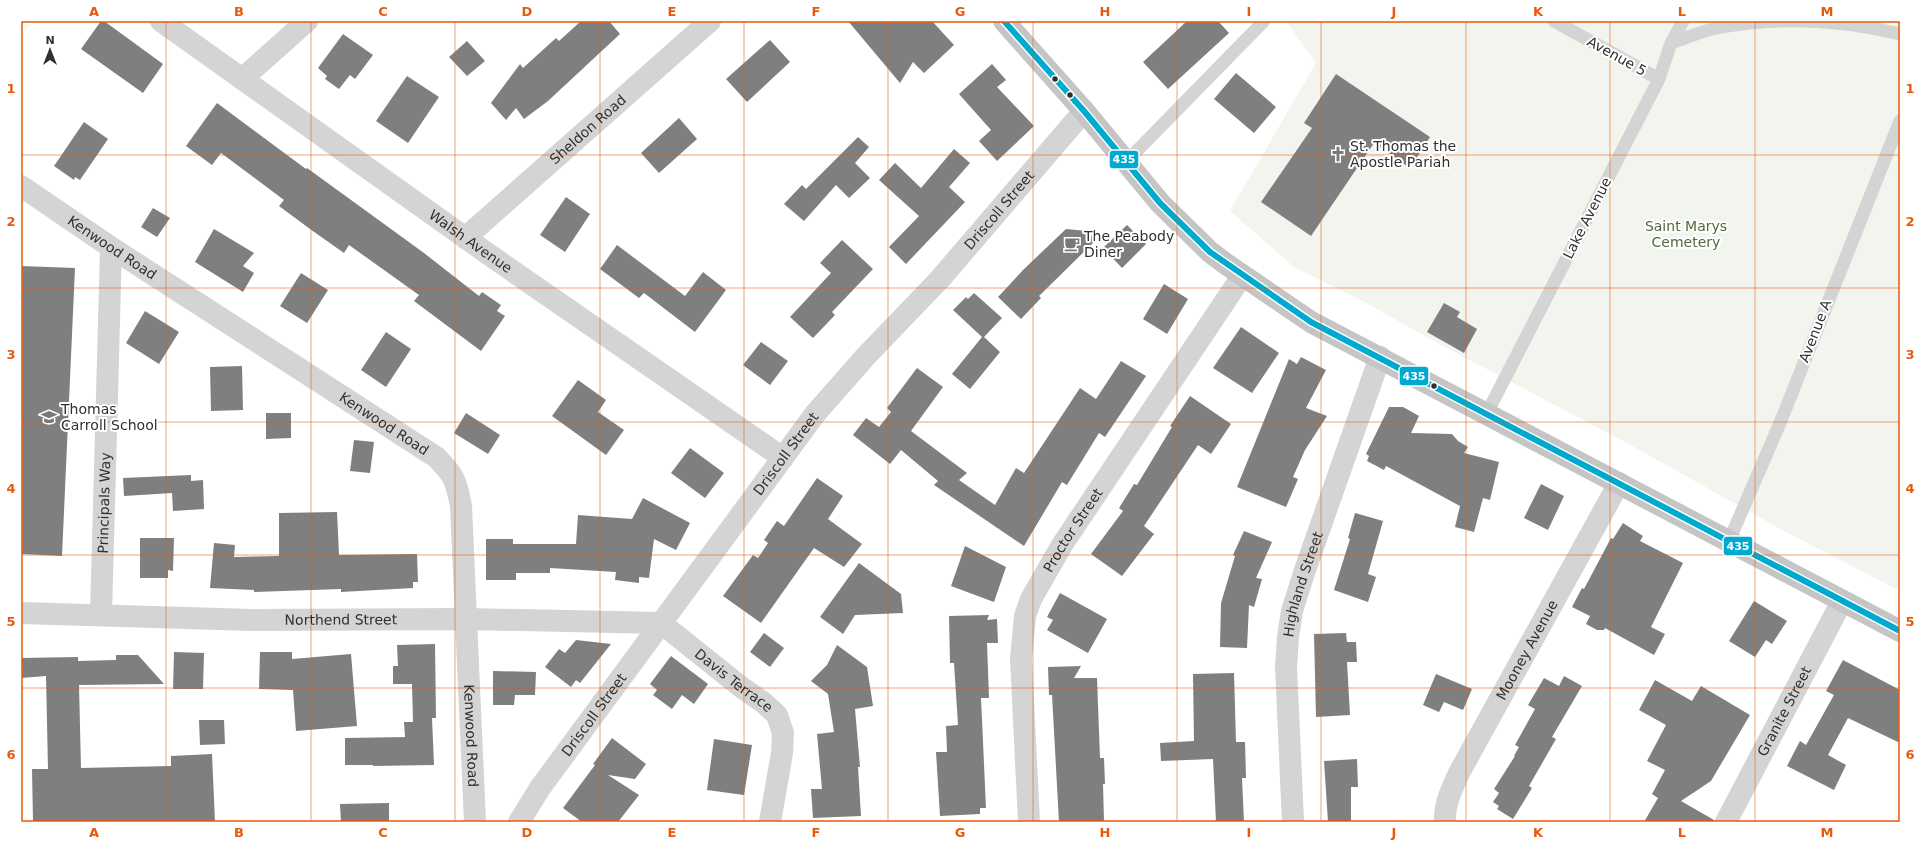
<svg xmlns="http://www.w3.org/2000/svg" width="1921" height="843" viewBox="0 0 1921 843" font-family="'DejaVu Sans',sans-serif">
<rect width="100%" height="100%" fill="#fff"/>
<path fill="#f1f5ed" d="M 1286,21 L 1900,21 L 1900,591 L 1786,532 L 1625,442 L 1439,344 L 1361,300 L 1294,267 L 1230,211 L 1316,63 Z"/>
<path fill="#7f7f7f" d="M 101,21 L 104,21 L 163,64 L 143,93 L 81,49 Z
M 581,21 L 609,21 L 620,34 L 548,101 L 524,119 L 516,108 L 506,120 L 491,103 L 520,64 L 523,68 L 556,38 L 559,41 Z
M 848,21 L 932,21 L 954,45 L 924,73 L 913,62 L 900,83 Z
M 1187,21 L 1218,21 L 1229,33 L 1168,89 L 1143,62 Z
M 343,34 L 373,55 L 355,79 L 350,75 L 339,89 L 325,79 L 327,76 L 318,68 Z
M 770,40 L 790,62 L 747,102 L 726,79 Z
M 467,41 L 485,61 L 467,76 L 449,57 Z
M 992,64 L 1006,80 L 997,87 L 1034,126 L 997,161 L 979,141 L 991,130 L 959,94 Z
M 1236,73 L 1276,107 L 1254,133 L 1214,99 Z
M 1336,74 L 1430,137 L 1410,168 L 1374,143 L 1311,236 L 1261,202 L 1312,128 L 1304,123 Z
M 407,76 L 439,97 L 408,143 L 376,121 Z
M 217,103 L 306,169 L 307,168 L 424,253 L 479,296 L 482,292 L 501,305 L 497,311 L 505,316 L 481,351 L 414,301 L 419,295 L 349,245 L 344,253 L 310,229 L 279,206 L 284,200 L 221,153 L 212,165 L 186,146 Z
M 679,118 L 697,139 L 659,173 L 641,153 Z
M 84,122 L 108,139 L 80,180 L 75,177 L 74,180 L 54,166 Z
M 858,137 L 869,147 L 855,163 L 870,178 L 849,198 L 836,185 L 804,221 L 784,204 L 802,185 L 806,189 Z
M 954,149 L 970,163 L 949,187 L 965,202 L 906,264 L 889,247 L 919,216 L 879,180 L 895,163 L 921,188 Z
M 566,197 L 590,214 L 565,252 L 540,235 Z
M 153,208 L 170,218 L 157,237 L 141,227 Z
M 1127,225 L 1146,244 L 1122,268 L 1103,248 Z
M 214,229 L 254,253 L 243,266 L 254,273 L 243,292 L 195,262 Z
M 1066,229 L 1087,231 L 1096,240 L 1039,296 L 1041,298 L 1021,319 L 998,297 L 1024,269 Z
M 842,240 L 873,269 L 832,312 L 835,315 L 813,338 L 790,317 L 831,273 L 820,263 Z
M 617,245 L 685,296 L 703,272 L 726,290 L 695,332 L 644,293 L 639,298 L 600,269 Z
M 21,266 L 75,268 L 62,556 L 21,554 Z
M 301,273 L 328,290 L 307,323 L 280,306 Z
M 1164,284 L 1188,299 L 1167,334 L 1143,319 Z
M 974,293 L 1002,318 L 984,337 L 1000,352 L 970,389 L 952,374 L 982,337 L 953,310 L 966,297 L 968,299 Z
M 1444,303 L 1460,312 L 1457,317 L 1477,329 L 1464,353 L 1427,332 Z
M 145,311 L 179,332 L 159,364 L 126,343 Z
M 1241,327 L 1279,353 L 1252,393 L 1213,368 Z
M 386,332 L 411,349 L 386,387 L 361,370 Z
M 761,342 L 788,361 L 770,385 L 743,365 Z
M 1301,357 L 1326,370 L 1306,408 L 1327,416 L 1305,450 L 1293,477 L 1298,479 L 1286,507 L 1237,487 L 1289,359 L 1297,364 Z
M 1121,361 L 1146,376 L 1105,437 L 1099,433 L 1067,485 L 1062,482 L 1024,546 L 934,485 L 938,481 L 901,450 L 890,464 L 853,435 L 866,418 L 879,427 L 891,412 L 887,408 L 917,368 L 943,387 L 911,431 L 967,473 L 959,480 L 995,505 L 1016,468 L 1024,473 L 1080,388 L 1096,399 Z
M 242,366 L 243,410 L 211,411 L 210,367 Z
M 578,380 L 606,400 L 598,412 L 624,430 L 606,455 L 552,416 Z
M 1190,396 L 1231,424 L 1211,454 L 1198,445 L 1144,526 L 1154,534 L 1122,576 L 1091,554 L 1123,511 L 1119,508 L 1134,484 L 1137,485 L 1172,427 L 1170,426 Z
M 1389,407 L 1403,407 L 1419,416 L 1411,433 L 1452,434 L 1458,441 L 1468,447 L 1464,453 L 1499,462 L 1490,500 L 1483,498 L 1474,532 L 1455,527 L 1460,506 L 1386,466 L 1384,470 L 1367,461 L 1369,456 L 1366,454 Z
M 266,413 L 291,413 L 291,438 L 266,439 Z
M 466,413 L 500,435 L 488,454 L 454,433 Z
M 354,440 L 374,442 L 370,473 L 350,471 Z
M 690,448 L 724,473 L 705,498 L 671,473 Z
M 191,475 L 191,481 L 203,480 L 204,509 L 173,511 L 172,493 L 124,496 L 123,478 Z
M 817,478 L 843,496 L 828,519 L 862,544 L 844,567 L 814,548 L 761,623 L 723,596 L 753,555 L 758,558 L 768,543 L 764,540 L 777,521 L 784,526 Z
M 1541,484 L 1564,496 L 1548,530 L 1524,518 Z
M 643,498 L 690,523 L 676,550 L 654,539 L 649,578 L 639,577 L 639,583 L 615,580 L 616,572 L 550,568 L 550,573 L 516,573 L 516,580 L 486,580 L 486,539 L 513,539 L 513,544 L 576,544 L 578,515 L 632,519 Z
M 337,512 L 339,555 L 417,554 L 418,582 L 413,582 L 413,588 L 341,592 L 341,589 L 254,592 L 254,590 L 210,588 L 214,543 L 235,545 L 234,557 L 279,556 L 279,513 Z
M 1355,513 L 1383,521 L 1368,574 L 1376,577 L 1368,602 L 1334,590 L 1350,539 L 1348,538 Z
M 1623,523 L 1643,536 L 1640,541 L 1683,563 L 1651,627 L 1665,634 L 1654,655 L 1605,628 L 1604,630 L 1597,630 L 1586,624 L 1590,616 L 1572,607 L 1582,588 L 1584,589 L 1611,538 L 1613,539 Z
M 1244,531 L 1272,542 L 1256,578 L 1262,579 L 1254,607 L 1249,605 L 1247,648 L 1220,647 L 1221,603 L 1235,556 L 1233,555 Z
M 140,538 L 174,538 L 173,571 L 168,570 L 168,578 L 140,578 Z
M 965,546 L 1006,567 L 994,602 L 951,586 Z
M 859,563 L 901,594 L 903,613 L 855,615 L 843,634 L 820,617 Z
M 1060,593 L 1107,619 L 1088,653 L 1047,630 L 1053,620 L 1047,617 Z
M 1754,601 L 1787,621 L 1772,644 L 1766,640 L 1755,657 L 1729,641 Z
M 989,615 L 987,620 L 997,619 L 998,643 L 987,643 L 989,698 L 981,698 L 986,808 L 980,808 L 980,814 L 940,816 L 936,752 L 947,752 L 946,726 L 958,725 L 954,663 L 950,663 L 949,616 Z
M 764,633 L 784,648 L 770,667 L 750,652 Z
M 1346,633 L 1347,642 L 1356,642 L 1357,662 L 1347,662 L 1350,715 L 1316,717 L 1314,634 Z
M 576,640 L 611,644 L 580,683 L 576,680 L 571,687 L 545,667 L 559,649 L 565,653 Z
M 435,644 L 436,718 L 432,718 L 434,765 L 373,766 L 373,765 L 345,765 L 345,738 L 405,737 L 404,722 L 413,722 L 412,684 L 393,684 L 393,666 L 398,666 L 397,645 Z
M 837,645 L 867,667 L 873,706 L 855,709 L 860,767 L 858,767 L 861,816 L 813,818 L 811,789 L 822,789 L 817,734 L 834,732 L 828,694 L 811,681 L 827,665 Z
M 174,652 L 204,653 L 203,689 L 173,689 Z
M 260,652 L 292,652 L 292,659 L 351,654 L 357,726 L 296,731 L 293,690 L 259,689 Z
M 116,655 L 138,655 L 164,684 L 79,685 L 81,768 L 171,766 L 171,756 L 212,754 L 215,822 L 33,822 L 32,769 L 48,769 L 46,676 L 21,678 L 21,658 L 78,657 L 78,661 L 116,660 Z
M 671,656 L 708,684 L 694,704 L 682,695 L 672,709 L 653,695 L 657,690 L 650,684 Z
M 1843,660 L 1900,690 L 1900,743 L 1848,718 L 1828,755 L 1846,765 L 1834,790 L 1787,766 L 1800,741 L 1806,745 L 1834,695 L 1826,691 Z
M 1081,666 L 1074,678 L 1097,678 L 1100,758 L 1104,758 L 1105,784 L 1103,784 L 1104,822 L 1059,822 L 1052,695 L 1049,695 L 1048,667 Z
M 493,671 L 536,672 L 535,695 L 515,695 L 514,705 L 493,705 Z
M 1234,673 L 1236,742 L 1245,742 L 1246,778 L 1242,778 L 1244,822 L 1216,822 L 1213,759 L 1161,761 L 1160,743 L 1194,741 L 1193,674 Z
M 1436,674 L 1472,689 L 1463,710 L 1444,702 L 1439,712 L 1423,705 Z
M 1564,676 L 1582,686 L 1552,737 L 1556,739 L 1529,786 L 1532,788 L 1513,819 L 1497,809 L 1499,806 L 1493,802 L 1499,793 L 1494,789 L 1515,756 L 1514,756 L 1519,747 L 1515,745 L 1535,709 L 1528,705 L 1544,678 L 1559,686 Z
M 1655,680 L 1692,701 L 1701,686 L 1750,715 L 1711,781 L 1681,801 L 1714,820 L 1714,822 L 1644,822 L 1658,798 L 1652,794 L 1665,770 L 1647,761 L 1666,725 L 1639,710 Z
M 199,720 L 224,720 L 225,744 L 200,745 Z
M 612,738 L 646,764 L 635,779 L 608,775 L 639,795 L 618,822 L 582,822 L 563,808 L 595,765 L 593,764 Z
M 714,739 L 752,745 L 744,795 L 707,790 Z
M 1357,759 L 1358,787 L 1351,787 L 1351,822 L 1328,822 L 1324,761 Z
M 389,803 L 389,822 L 341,822 L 340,804 Z"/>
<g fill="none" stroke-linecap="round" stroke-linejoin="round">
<path stroke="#d4d4d4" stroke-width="13" d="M 1554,21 L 1659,79
M 1671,43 C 1686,38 1702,31 1717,28 C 1778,16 1841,20 1900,34
M 1126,162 L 1264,21
M 1487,413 L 1659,79 L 1671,43 L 1683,21
M 1729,541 L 1780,423 L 1900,121"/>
<g stroke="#d4d4d4" stroke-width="22">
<path id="s1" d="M 161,21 L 491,256 L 783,458"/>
<path d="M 242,79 L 307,21"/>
<path id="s2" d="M 21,186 L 115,250 L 436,457 C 454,475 456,480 461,506 L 475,822"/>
<path id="s3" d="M 465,238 L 710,21"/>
<path id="s4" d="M 21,613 L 252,620 L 466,619 L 661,623 L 741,687 L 764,703 L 777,715 L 783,733 L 782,753 L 770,822"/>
<path id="s5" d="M 101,615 L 111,248"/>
<path id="s6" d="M 519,822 L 540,788 L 815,414 L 866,356 L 940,279 L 1084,111"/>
<path id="s7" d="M 1029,822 L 1021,659 L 1025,616 L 1031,599 L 1062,545 L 1242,276"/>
<path id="s8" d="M 1293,822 L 1286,667 L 1288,637 L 1292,611 L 1304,573 L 1380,357"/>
<path id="s9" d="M 1445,822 C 1444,804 1452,789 1459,773 L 1619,483"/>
<path id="s10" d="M 1726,822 L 1842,601"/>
</g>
<path stroke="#c5c5c5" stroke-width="22" d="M 1004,21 L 1084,111 L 1160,203 L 1210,252 L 1226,264 L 1311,322 L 1900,631"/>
<defs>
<path id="bus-1" d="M 1004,21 L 1084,111 L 1160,203 L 1210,252 L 1311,322 L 1900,631"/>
</defs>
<use href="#bus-1" stroke="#fff" stroke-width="9"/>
<use href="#bus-1" stroke="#00a9ce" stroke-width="6"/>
</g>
<path fill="none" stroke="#e8590c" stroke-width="1" stroke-opacity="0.55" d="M 166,21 L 166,822M 311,21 L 311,822M 455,21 L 455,822M 600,21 L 600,822M 744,21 L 744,822M 888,21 L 888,822M 1033,21 L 1033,822M 1177,21 L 1177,822M 1321,21 L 1321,822M 1466,21 L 1466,822M 1610,21 L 1610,822M 1755,21 L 1755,822M 21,155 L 1900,155M 21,288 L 1900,288M 21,422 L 1900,422M 21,555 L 1900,555M 21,688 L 1900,688"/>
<defs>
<symbol id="church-bare" viewBox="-9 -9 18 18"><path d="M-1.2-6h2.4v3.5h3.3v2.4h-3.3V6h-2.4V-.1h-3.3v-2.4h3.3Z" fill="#787878" stroke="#fff" stroke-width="2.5" paint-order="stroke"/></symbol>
<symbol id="cafe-bare" viewBox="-9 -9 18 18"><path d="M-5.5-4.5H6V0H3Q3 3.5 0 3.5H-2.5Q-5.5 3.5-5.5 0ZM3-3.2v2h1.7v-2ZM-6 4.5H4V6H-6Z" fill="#787878" stroke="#fff" stroke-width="2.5" paint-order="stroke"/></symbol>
<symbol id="school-bare" viewBox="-9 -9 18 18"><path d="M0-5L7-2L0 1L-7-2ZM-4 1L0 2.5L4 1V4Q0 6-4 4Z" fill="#787878" stroke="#fff" stroke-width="2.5" paint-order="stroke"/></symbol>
</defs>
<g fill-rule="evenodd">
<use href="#church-bare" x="1327" y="143" width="22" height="22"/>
<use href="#cafe-bare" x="1061" y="233" width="22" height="22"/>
<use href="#school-bare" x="38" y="406" width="22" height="22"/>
</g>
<g fill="#303030" stroke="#fff" stroke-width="1.5">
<circle cx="1055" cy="79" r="3.5"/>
<circle cx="1070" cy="95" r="3.5"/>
<circle cx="1434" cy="386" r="3.5"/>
</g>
<g text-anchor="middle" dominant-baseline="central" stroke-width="4" stroke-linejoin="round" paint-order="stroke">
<g font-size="14" fill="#303030" stroke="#fff">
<text transform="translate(1617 56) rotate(29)">Avenue 5</text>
<text stroke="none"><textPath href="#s3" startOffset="164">Sheldon Road</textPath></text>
<text stroke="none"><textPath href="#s6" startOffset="779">Driscoll Street</textPath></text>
<text transform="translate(1587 218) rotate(-63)">Lake Avenue</text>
<text stroke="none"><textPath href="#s1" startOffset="380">Walsh Avenue</textPath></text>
<text stroke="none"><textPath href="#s2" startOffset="110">Kenwood Road</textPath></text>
<text transform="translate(1815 331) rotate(-69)">Avenue A</text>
<text stroke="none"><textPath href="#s2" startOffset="434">Kenwood Road</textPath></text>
<text stroke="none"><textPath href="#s6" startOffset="455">Driscoll Street</textPath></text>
<text stroke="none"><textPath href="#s5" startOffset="112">Principals Way</textPath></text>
<text stroke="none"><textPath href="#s7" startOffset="305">Proctor Street</textPath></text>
<text stroke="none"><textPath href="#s8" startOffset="240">Highland Street</textPath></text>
<text stroke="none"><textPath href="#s4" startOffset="320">Northend Street</textPath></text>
<text stroke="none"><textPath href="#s9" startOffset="192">Mooney Avenue</textPath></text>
<text stroke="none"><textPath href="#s4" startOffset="733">Davis Terrace</textPath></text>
<text stroke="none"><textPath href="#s10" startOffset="125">Granite Street</textPath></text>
<text stroke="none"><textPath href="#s6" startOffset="131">Driscoll Street</textPath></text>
<text stroke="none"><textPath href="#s2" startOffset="782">Kenwood Road</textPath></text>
</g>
<g font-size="14" fill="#303030" stroke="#fff" text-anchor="start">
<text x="1350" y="146">St. Thomas the<tspan x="1350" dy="16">Apostle Pariah</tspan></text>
<text x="1084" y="236">The Peabody<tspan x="1084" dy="16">Diner</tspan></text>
<text x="61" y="409">Thomas<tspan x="61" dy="16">Carroll School</tspan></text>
</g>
<g font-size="14" fill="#556840" stroke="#fff">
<text x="1686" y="226">Saint Marys<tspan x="1686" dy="16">Cemetery</tspan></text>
</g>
</g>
<g stroke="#fff" stroke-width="1.5">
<rect x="1109" y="150" width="30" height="19" rx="4" fill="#00a9ce"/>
<rect x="1399" y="366" width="30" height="20" rx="4" fill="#00a9ce"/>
<rect x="1723" y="536" width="30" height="20" rx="4" fill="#00a9ce"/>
</g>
<g font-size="11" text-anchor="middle" font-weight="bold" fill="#fff">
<text x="1124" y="163">435</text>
<text x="1414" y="380">435</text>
<text x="1738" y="550">435</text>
</g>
<rect width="1921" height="843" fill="none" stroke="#ffffff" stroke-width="44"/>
<g transform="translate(50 50)" stroke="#ffffff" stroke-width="3" paint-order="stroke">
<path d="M0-3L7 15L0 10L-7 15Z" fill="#303030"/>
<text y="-6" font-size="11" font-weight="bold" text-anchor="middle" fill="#303030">N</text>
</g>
<rect x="22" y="22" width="1877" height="799" fill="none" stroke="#e8590c" stroke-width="1.5"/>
<g font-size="13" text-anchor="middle" font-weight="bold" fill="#e8590c">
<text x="94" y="16">A</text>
<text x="239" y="16">B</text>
<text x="383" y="16">C</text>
<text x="527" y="16">D</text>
<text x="672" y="16">E</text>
<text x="816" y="16">F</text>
<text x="960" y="16">G</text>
<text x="1105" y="16">H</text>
<text x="1249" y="16">I</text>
<text x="1394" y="16">J</text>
<text x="1538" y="16">K</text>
<text x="1682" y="16">L</text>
<text x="1827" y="16">M</text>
<text x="11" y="93">1</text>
<text x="1910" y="93">1</text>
<text x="11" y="226">2</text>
<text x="1910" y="226">2</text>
<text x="11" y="359">3</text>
<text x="1910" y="359">3</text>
<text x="11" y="493">4</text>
<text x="1910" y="493">4</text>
<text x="11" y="626">5</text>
<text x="1910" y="626">5</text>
<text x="11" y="759">6</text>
<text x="1910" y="759">6</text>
<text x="94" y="837">A</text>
<text x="239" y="837">B</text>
<text x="383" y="837">C</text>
<text x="527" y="837">D</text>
<text x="672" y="837">E</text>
<text x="816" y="837">F</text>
<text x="960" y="837">G</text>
<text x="1105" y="837">H</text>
<text x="1249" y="837">I</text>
<text x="1394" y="837">J</text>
<text x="1538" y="837">K</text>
<text x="1682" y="837">L</text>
<text x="1827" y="837">M</text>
</g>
</svg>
